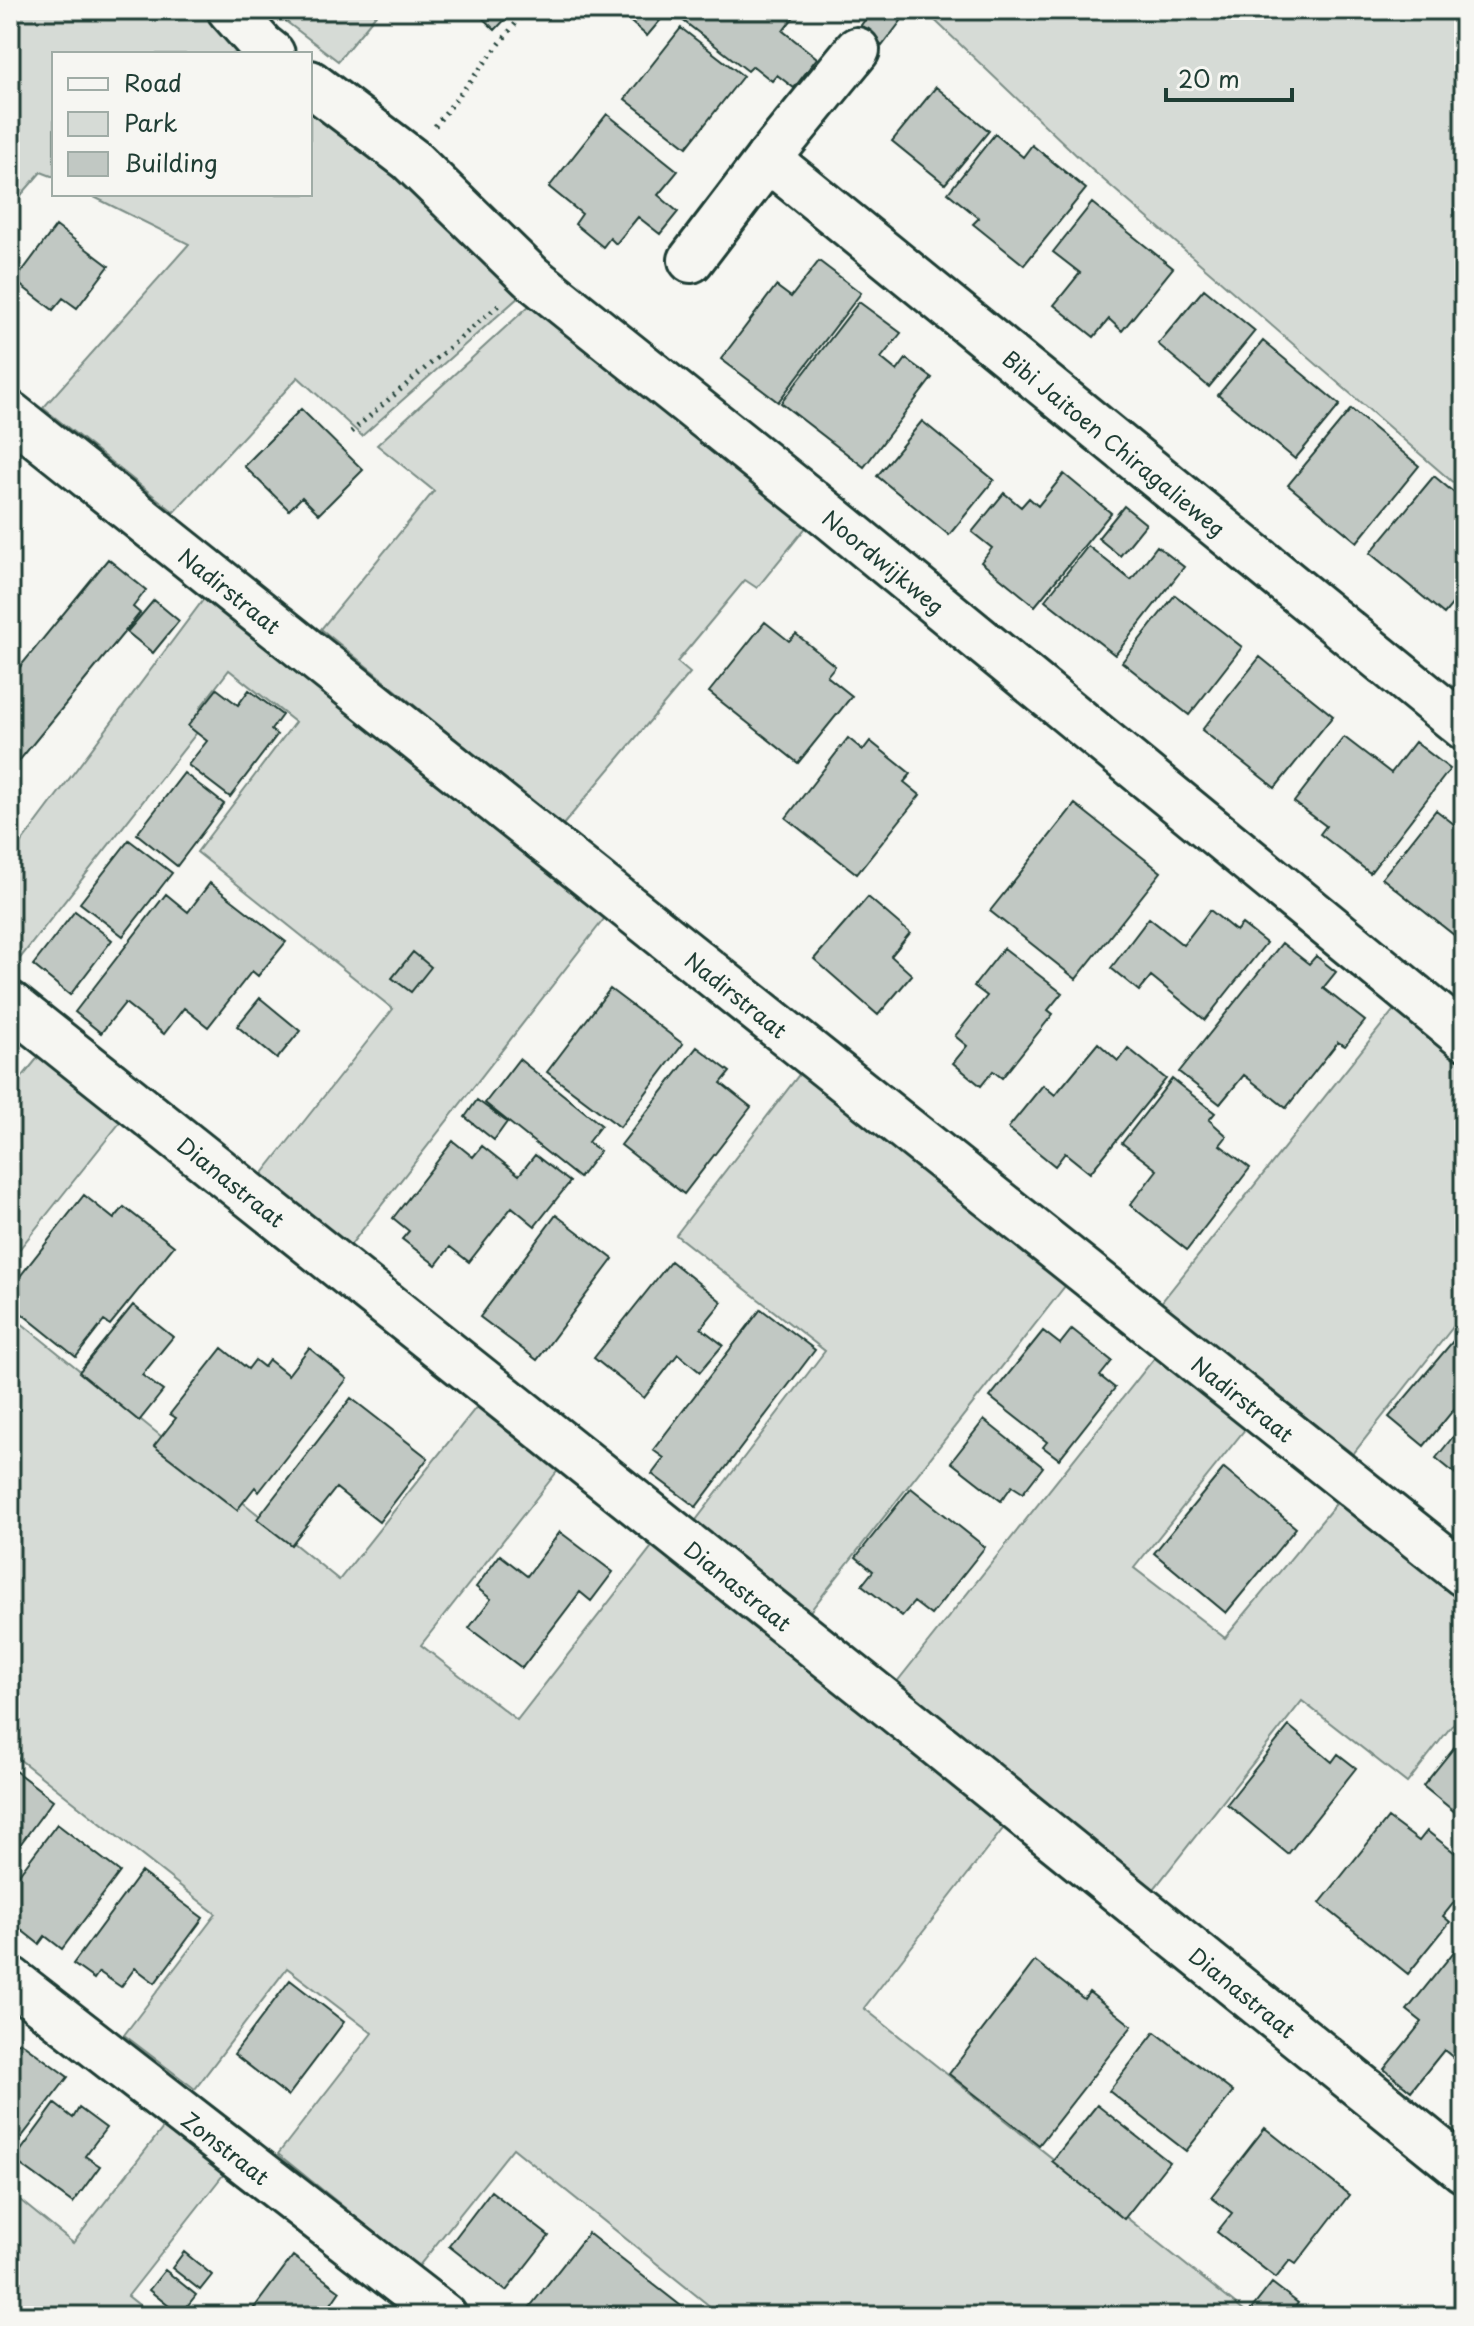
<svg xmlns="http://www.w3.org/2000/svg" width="1474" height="2326" viewBox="0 0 1474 2326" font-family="'Playpen Sans',sans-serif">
<rect width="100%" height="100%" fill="#f6f6f2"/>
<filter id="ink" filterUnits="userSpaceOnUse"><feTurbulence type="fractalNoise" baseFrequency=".0125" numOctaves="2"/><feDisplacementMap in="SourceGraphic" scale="16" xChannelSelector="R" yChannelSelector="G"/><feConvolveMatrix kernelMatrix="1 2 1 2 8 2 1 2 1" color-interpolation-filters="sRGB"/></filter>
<g filter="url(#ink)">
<path fill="#d6dbd6" stroke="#7a8c85" stroke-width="2" d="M 10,10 L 241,10 L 278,54 L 54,54 L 54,177 L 41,172 L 10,208 Z
M 271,10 L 380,10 L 338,61 Z
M 924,10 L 1464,10 L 1464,492 L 1091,169 Z
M 310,80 L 547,272 L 362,436 L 298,377 L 174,512 L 43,408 L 189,244 L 88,194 L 310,194 Z
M 555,282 L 821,509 L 757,588 L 745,580 L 677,662 L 690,673 L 562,826 L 321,629 L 434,491 L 377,445 Z
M 218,580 L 618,901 L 345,1252 L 256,1182 L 393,1009 L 197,852 L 295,722 L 229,670 L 200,708 L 209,717 L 10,971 L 10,858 Z
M 1412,987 L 1464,1028 L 1464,1313 L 1353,1454 L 1160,1304 Z
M 44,1050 L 126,1115 L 10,1261 L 10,1092 Z
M 808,1063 L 1076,1272 L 804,1619 L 690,1528 L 825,1351 L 676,1235 Z
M 10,1314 L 339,1580 L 482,1400 L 563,1464 L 421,1645 L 517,1720 L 658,1539 L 1009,1821 L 864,2008 L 1250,2316 L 722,2316 L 513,2148 L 418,2267 L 278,2154 L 372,2033 L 287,1968 L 195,2089 L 124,2035 L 216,1914 L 10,1752 Z
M 1168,1341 L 1258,1413 L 1134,1568 L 1225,1638 L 1349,1488 L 1464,1581 L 1464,1710 L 1407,1783 L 1302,1701 L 1150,1894 L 892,1688 Z
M 174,2114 L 234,2161 L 128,2296 L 153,2316 L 10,2316 L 10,2192 L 73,2243 Z"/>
<path fill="#c1c8c3" stroke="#1f3d34" stroke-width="2" d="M 474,10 L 514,10 L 495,30 Z
M 617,10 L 669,10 L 647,36 Z
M 687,10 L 799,10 L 783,31 L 817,58 L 794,88 L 777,75 L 772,81 L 753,66 L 748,71 L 681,19 Z
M 872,10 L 887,10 L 901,21 L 882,46 L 859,28 Z
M 681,28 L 743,76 L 687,147 L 625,99 Z
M 936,87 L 989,131 L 945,184 L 892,141 Z
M 607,114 L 678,171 L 658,195 L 678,212 L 660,234 L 638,217 L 616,244 L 610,238 L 603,247 L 575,224 L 582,214 L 549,187 Z
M 995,134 L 1023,157 L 1032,145 L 1086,189 L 1024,265 L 973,224 L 979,218 L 948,193 Z
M 1092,203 L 1173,268 L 1122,331 L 1109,319 L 1094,337 L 1054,305 L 1080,273 L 1053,252 Z
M 56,226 L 109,266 L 77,308 L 63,298 L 53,310 L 15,281 Z
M 819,261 L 861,293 L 778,402 L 721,359 L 776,286 L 791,297 Z
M 1204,289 L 1255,331 L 1209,387 L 1158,344 Z
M 859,302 L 901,333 L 881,358 L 897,371 L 906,359 L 932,378 L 864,467 L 781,403 Z
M 1263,341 L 1340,405 L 1295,459 L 1218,395 Z
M 301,409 L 363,470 L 319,514 L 302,497 L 289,510 L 244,466 Z
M 1351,409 L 1419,466 L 1357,542 L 1288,485 Z
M 922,421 L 994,480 L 949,535 L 877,476 Z
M 1064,474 L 1111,513 L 1035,606 L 981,562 L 992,548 L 972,532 L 1004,493 L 1021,507 L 1029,498 L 1038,506 Z
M 1434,476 L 1464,501 L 1464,590 L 1444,614 L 1370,553 Z
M 1124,506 L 1146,524 L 1120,556 L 1098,538 Z
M 1088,546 L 1131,580 L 1157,546 L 1184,567 L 1115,655 L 1045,600 Z
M 108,559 L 146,590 L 133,607 L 140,613 L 10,772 L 10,679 Z
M 1175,595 L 1242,647 L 1189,715 L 1122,662 Z
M 154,600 L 179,621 L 153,653 L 127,632 Z
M 765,622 L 789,641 L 796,634 L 835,666 L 827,676 L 852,696 L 798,763 L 709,692 Z
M 1260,657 L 1333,716 L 1275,788 L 1202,730 Z
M 217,689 L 238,705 L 249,690 L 282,715 L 271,730 L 277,735 L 230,797 L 188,765 L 207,741 L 188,726 Z
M 1344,737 L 1391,773 L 1415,742 L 1450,769 L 1370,873 L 1320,834 L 1326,826 L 1294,802 Z
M 848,738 L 863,750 L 870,741 L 911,774 L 904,782 L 920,795 L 857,874 L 786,818 Z
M 184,773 L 224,804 L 177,866 L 137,834 Z
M 1075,804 L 1161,872 L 1076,979 L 990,911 Z
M 1436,810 L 1464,832 L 1464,923 L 1454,935 L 1382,878 Z
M 129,840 L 172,873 L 123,936 L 80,903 Z
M 210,883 L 286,942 L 258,976 L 252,971 L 208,1027 L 184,1008 L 164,1034 L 125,1003 L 101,1033 L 75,1012 L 166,894 L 188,912 Z
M 868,897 L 910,933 L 891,956 L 912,975 L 878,1015 L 814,959 Z
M 1210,910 L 1236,931 L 1242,924 L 1266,943 L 1205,1020 L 1151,976 L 1139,991 L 1111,968 L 1149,918 L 1183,945 Z
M 75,911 L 112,940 L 70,995 L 33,965 Z
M 1282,943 L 1309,964 L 1316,956 L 1336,972 L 1323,988 L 1365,1021 L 1345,1046 L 1338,1042 L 1286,1108 L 1244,1075 L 1220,1104 L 1179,1072 Z
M 1004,948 L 1062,993 L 1048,1010 L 1053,1014 L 1002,1078 L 993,1071 L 981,1086 L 953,1063 L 967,1046 L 955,1036 L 987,996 L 974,986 Z
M 413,952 L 431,967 L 411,992 L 392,978 Z
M 610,989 L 683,1044 L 620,1127 L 547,1072 Z
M 260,998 L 300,1031 L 277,1059 L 237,1026 Z
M 1098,1043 L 1118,1061 L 1128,1048 L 1166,1079 L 1090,1173 L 1065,1153 L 1055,1166 L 1008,1128 L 1043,1085 L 1055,1095 Z
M 697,1047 L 730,1072 L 721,1083 L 751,1107 L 684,1194 L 621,1145 Z
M 519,1059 L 601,1125 L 588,1142 L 600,1151 L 579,1178 L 485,1103 Z
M 1172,1079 L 1215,1113 L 1209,1120 L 1227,1136 L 1220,1145 L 1250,1168 L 1187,1250 L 1130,1205 L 1157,1170 L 1122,1143 Z
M 477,1100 L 507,1122 L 494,1140 L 465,1117 Z
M 453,1141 L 473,1157 L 482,1146 L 519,1175 L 535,1155 L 570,1182 L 535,1226 L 512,1207 L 469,1262 L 450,1247 L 436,1265 L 402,1239 L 409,1231 L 393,1218 Z
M 84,1195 L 114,1219 L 124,1207 L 174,1246 L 110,1325 L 104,1321 L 76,1357 L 10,1304 L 10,1289 Z
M 556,1215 L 613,1259 L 537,1360 L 480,1317 Z
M 671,1261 L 722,1302 L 701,1328 L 723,1345 L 700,1372 L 678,1354 L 644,1398 L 594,1358 Z
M 133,1305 L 173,1337 L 142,1375 L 163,1391 L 139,1421 L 79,1372 Z
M 761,1309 L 815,1350 L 696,1507 L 652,1474 L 664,1458 L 653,1450 Z
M 1464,1328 L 1464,1397 L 1424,1446 L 1389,1417 Z
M 1072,1329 L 1112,1361 L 1100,1376 L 1115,1388 L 1059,1459 L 1043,1447 L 1047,1442 L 990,1397 L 1043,1331 L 1060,1344 Z
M 222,1348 L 248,1369 L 255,1360 L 264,1367 L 269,1360 L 288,1375 L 309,1348 L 347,1379 L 259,1492 L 255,1487 L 237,1510 L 154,1446 L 176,1418 L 170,1414 Z
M 351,1398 L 428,1458 L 379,1522 L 336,1488 L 291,1545 L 257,1519 Z
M 984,1420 L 1043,1467 L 1023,1493 L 1012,1486 L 1001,1501 L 951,1462 Z
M 1464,1423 L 1464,1481 L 1436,1458 Z
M 1224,1468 L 1296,1528 L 1226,1613 L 1154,1553 Z
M 911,1488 L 985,1547 L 931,1615 L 914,1602 L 902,1616 L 862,1585 L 873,1571 L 856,1557 Z
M 560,1532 L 613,1572 L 591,1601 L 580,1592 L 522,1668 L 469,1628 L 491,1599 L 476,1587 L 500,1555 L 527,1576 Z
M 1289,1726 L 1332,1762 L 1338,1754 L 1356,1768 L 1288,1854 L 1227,1804 Z
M 1464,1735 L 1464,1813 L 1461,1817 L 1423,1786 Z
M 10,1767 L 53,1800 L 10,1858 Z
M 1388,1818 L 1419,1841 L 1427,1831 L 1464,1860 L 1464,1890 L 1443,1916 L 1450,1922 L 1408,1974 L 1320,1903 Z
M 57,1824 L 120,1872 L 62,1949 L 45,1936 L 39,1944 L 10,1921 L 10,1886 Z
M 141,1872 L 203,1918 L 155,1983 L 135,1968 L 121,1987 L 99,1972 L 94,1979 L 73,1964 Z
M 1464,1939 L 1464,2048 L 1455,2059 L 1444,2050 L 1411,2091 L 1384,2069 L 1422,2022 L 1407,2010 Z
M 1035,1961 L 1084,1999 L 1089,1992 L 1132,2026 L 1039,2145 L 949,2074 Z
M 290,1980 L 344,2022 L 288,2096 L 234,2054 Z
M 1155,2032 L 1233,2092 L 1186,2151 L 1109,2091 Z
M 19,2041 L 68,2077 L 10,2152 L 10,2053 Z
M 55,2104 L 73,2118 L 79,2108 L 106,2128 L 85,2156 L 100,2166 L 73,2203 L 14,2160 Z
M 1097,2105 L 1169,2162 L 1124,2219 L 1052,2161 Z
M 1265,2128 L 1349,2195 L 1296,2264 L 1290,2260 L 1276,2278 L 1217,2232 L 1232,2213 L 1211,2197 Z
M 491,2191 L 549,2236 L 506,2291 L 449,2246 Z
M 588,2233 L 690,2313 L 688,2316 L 557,2316 L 554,2314 L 552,2316 L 539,2316 L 529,2308 Z
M 184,2252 L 212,2275 L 200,2290 L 172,2268 Z
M 293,2256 L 340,2291 L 327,2310 L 335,2316 L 248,2316 Z
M 165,2270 L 196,2295 L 180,2315 L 149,2290 Z
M 1272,2283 L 1298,2303 L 1288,2316 L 1246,2316 Z
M 1462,2298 L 1464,2300 L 1464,2316 L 1447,2316 Z"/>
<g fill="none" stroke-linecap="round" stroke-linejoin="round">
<defs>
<g id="street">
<path d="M 230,10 L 262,46 L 272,54"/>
<path id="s1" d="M 310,83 L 410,159 L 531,277 L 832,518 L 1464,1037"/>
<path id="s2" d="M 768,159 L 1464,727"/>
<path d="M 691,260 L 768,159 L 857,50"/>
<path id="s3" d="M 10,414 L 1464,1574"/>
<path id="s4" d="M 10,1004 L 879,1697 L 1464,2170"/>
<path id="s5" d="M 10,1979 L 444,2316"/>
</g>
</defs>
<use href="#street" stroke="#1f3d34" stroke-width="50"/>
<path stroke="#1f3d34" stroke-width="5" stroke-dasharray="2 6" stroke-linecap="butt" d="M 435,126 L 523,14
M 351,432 L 500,304"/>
<use href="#street" stroke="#f6f6f2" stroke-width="44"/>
</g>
</g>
<g text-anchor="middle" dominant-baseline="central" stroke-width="8" stroke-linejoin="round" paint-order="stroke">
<g font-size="22" fill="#1f3d34" stroke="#f6f6f2">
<text stroke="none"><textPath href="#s2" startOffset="448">Bibi Jaitoen Chiragalieweg</textPath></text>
<text stroke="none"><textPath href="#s1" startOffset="748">Noordwijkweg</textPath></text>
<text stroke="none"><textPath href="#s3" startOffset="282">Nadirstraat</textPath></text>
<text stroke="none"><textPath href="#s3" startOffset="930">Nadirstraat</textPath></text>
<text stroke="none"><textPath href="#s4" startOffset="284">Dianastraat</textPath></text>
<text stroke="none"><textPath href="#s3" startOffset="1578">Nadirstraat</textPath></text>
<text stroke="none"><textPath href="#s4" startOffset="932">Dianastraat</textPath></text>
<text stroke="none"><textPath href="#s4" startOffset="1580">Dianastraat</textPath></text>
<text stroke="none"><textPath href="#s5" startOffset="274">Zonstraat</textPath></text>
</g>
</g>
<rect width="1474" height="2326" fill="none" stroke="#f6f6f2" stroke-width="40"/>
<rect x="20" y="20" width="1434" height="2286" fill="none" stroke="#1f3d34" stroke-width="3" filter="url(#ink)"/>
<rect x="52" y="52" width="260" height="144" fill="#f6f6f2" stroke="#a0aca6" stroke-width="2"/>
<rect x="68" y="78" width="40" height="12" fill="#f6f6f2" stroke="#a0aca6" stroke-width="2"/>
<text x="124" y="92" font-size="24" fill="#1f3d34">Road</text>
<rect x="68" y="112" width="40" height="24" fill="#d6dbd6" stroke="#a0aca6" stroke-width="2"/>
<text x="124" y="132" font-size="24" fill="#1f3d34">Park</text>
<rect x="68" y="152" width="40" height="24" fill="#c1c8c3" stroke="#a0aca6" stroke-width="2"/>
<text x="124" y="172" font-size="24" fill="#1f3d34">Building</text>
<path d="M1166 88v12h126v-12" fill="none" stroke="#1f3d34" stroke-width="4"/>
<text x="1178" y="88" font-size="24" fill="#1f3d34" stroke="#f6f6f2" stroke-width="6" paint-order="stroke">20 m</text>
</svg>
